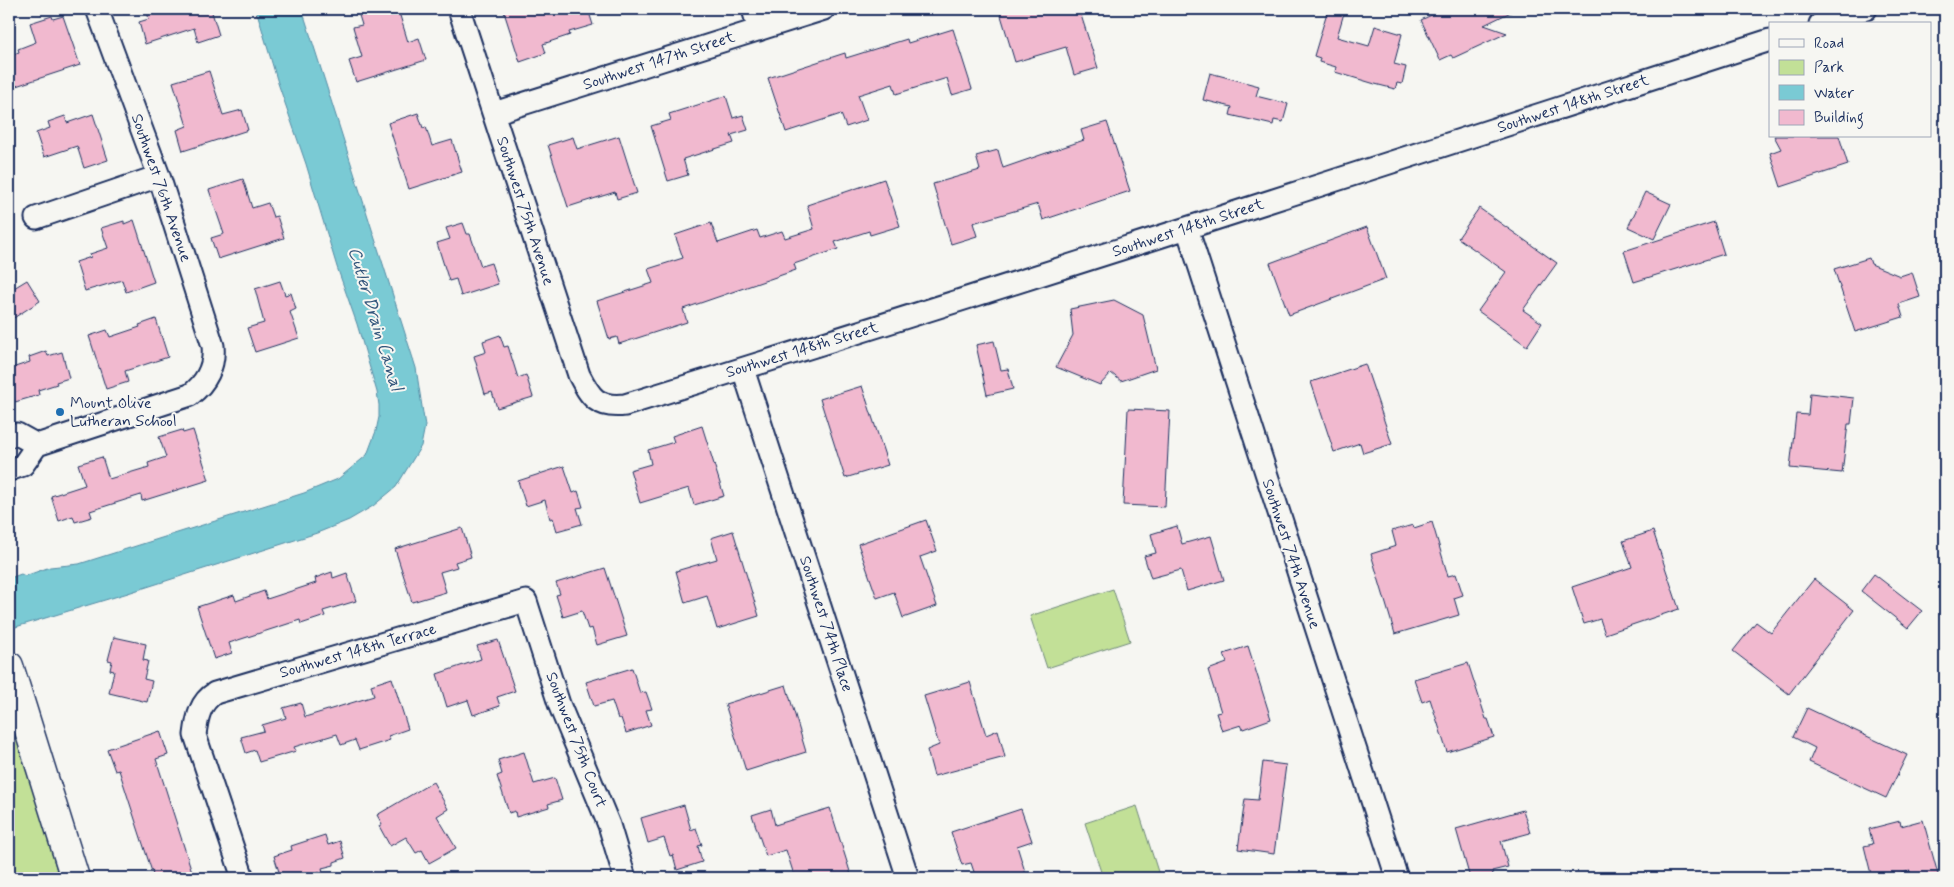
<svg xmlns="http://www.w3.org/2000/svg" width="1954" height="887" viewBox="0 0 1954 887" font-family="Mynerve,sans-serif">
<rect width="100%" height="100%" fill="#f6f6f2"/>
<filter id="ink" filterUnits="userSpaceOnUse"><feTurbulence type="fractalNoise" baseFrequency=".02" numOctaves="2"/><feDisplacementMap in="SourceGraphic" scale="10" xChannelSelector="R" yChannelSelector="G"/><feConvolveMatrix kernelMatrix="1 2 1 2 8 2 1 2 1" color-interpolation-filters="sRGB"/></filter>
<g filter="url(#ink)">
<path fill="#c2e097" stroke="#6e887a" d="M 1113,589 L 1130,641 L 1047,668 L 1030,616 Z
M 9,703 L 59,878 L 9,878 Z
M 1137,806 L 1160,878 L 1103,878 L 1085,823 Z"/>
<path fill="#7acad4" stroke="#548ca5" d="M 256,9 L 302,9 L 416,368 L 425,426 L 421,446 L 396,487 L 373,506 L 349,520 L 317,533 L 128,593 L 9,629 L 9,581 L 10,578 L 21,574 L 25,576 L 50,567 L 79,564 L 304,493 L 338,479 L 367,455 L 376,431 L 379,417 L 379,405 L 377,392 L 357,324 L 337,267 L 306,164 L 278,83 Z"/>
<path fill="#f1b9cf" stroke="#1b2f5e" d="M 146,9 L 211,9 L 219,35 L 198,42 L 194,28 L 145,44 L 139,22 L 149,19 Z
M 357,9 L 398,9 L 408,42 L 419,38 L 426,60 L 356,82 L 349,61 L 362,57 L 353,27 L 362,25 Z
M 503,9 L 588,9 L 593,25 L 569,32 L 570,35 L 543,44 L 546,53 L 520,62 Z
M 999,9 L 1079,9 L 1098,68 L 1074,75 L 1066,47 L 1015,62 Z
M 1328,9 L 1344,13 L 1337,37 L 1369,46 L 1375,26 L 1402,34 L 1394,64 L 1406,67 L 1402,84 L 1397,83 L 1395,89 L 1375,84 L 1335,72 L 1336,67 L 1319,62 L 1320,58 L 1314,56 Z
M 1444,9 L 1517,9 L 1484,25 L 1507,33 L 1453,58 L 1451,55 L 1440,60 L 1421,20 Z
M 52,16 L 53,19 L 63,16 L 80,65 L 13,87 L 9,74 L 9,56 L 19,52 L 18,49 L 36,42 L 30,23 Z
M 953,29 L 972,89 L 952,95 L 947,78 L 896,94 L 893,84 L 858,95 L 867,120 L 846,127 L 841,114 L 786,132 L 768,78 L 845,53 L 846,58 L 907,39 L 908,43 Z
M 209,71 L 223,115 L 242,110 L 248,130 L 183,151 L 177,130 L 187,126 L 173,82 Z
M 1210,73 L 1259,86 L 1256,96 L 1288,104 L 1283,122 L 1274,120 L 1273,125 L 1230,115 L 1232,107 L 1203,100 Z
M 726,96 L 733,118 L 743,115 L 748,130 L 731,135 L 734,143 L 683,159 L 688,175 L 668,181 L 651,126 L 671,120 L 669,114 Z
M 418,113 L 423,128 L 426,127 L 432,146 L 452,140 L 462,172 L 409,189 L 388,123 Z
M 93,114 L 108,160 L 84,168 L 77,146 L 44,157 L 36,133 L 50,128 L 48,122 L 65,116 L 67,123 Z
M 1107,122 L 1130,191 L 1043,220 L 1038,204 L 973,223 L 977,236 L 951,244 L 933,184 L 980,170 L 976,156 L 998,150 L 1003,168 L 1084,140 L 1081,130 Z
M 619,136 L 637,193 L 617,199 L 615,192 L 568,207 L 548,145 L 573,137 L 577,149 Z
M 1774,136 L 1839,136 L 1848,165 L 1781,187 L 1770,153 L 1781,149 Z
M 243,179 L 252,208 L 268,203 L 273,217 L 277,216 L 284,238 L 218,259 L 211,238 L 224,234 L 209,190 Z
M 884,179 L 900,226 L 870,235 L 869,231 L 835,242 L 838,249 L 794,264 L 796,270 L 683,309 L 687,322 L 619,344 L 617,337 L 609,339 L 597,301 L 653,283 L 648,269 L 683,258 L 675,235 L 711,223 L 718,243 L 757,230 L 760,238 L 782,231 L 785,238 L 814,229 L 807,205 Z
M 1645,192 L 1671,204 L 1654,239 L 1628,227 Z
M 1479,208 L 1557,263 L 1523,310 L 1542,323 L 1527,346 L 1478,311 L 1506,272 L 1458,238 Z
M 134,220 L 154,282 L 126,292 L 122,280 L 85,291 L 76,262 L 91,257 L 90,254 L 108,248 L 101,228 L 124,221 L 124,224 Z
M 1714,222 L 1724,254 L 1634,282 L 1624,251 Z
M 463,223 L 467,234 L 470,234 L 481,266 L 491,263 L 498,284 L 461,296 L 456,279 L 449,281 L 437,243 L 450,239 L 446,228 Z
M 1367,227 L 1386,279 L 1289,315 L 1270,263 Z
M 1869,258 L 1871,264 L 1900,276 L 1912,272 L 1920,297 L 1899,304 L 1903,317 L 1855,332 L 1834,269 Z
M 27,280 L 40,301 L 9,321 L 9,291 Z
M 280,281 L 285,295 L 291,293 L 296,309 L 290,312 L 299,338 L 255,352 L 247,328 L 264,323 L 255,289 Z
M 1114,300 L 1143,315 L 1156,369 L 1121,381 L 1111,373 L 1100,385 L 1056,367 L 1073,335 L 1070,309 Z
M 156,319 L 168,357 L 125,371 L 128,382 L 106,389 L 89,336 L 107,330 L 110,337 L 140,327 L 139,325 Z
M 500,335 L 504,347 L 508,346 L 518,378 L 526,375 L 533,397 L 497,408 L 492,392 L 485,394 L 474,356 L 486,352 L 483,341 Z
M 994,341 L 1001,370 L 1008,369 L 1013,389 L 987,395 L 976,345 Z
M 46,351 L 48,356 L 62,352 L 69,378 L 56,382 L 57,384 L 38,390 L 39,395 L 15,402 L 9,383 L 9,369 L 30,362 L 29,357 Z
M 1365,364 L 1392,444 L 1363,453 L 1360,443 L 1334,452 L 1311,382 Z
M 862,386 L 888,465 L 845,478 L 820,399 Z
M 1810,393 L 1854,398 L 1851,424 L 1848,424 L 1842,473 L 1790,468 L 1796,414 L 1808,415 Z
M 1128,409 L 1170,411 L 1165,507 L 1123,505 Z
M 702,426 L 724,496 L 694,505 L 689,488 L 640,503 L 630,470 L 651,464 L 648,450 L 674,442 L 672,436 Z
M 182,430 L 183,433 L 193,430 L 209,480 L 142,501 L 141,495 L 90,511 L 92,517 L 75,522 L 73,516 L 59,521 L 51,496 L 85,485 L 78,464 L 102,457 L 109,479 L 149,467 L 148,463 L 166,457 L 159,437 Z
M 564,466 L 573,493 L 578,491 L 583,507 L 577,508 L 582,524 L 557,531 L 553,518 L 550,519 L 545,500 L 526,506 L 518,481 Z
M 926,520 L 937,551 L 920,557 L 937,606 L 903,618 L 894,592 L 877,598 L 858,544 Z
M 1432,522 L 1448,576 L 1456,574 L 1463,595 L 1454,598 L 1459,615 L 1395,634 L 1371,554 L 1396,546 L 1392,531 L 1413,525 L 1414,528 Z
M 1177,526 L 1182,544 L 1211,536 L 1224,580 L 1187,591 L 1181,570 L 1151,578 L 1144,556 L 1156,553 L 1151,534 Z
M 462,528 L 471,557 L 455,562 L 457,567 L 440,572 L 446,592 L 412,602 L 395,549 Z
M 733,531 L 759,616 L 717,629 L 707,596 L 685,603 L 676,571 L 717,559 L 711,538 Z
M 1653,531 L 1679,609 L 1605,634 L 1600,619 L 1584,624 L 1572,587 L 1632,567 L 1623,541 Z
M 605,568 L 627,636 L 597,645 L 592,628 L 588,629 L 582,611 L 563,617 L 556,595 L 560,594 L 556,583 Z
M 332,572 L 333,578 L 347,573 L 356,601 L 323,611 L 325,616 L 301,624 L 300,620 L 229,643 L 232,653 L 214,659 L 197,607 L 234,595 L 236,601 L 264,591 L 267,599 L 316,583 L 315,578 Z
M 1874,574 L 1922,611 L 1908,628 L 1861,591 Z
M 1814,579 L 1854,610 L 1789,694 L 1733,651 L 1756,622 L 1771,633 Z
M 114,637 L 146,644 L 143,660 L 148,661 L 144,679 L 152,681 L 147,702 L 109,693 L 114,671 L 110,670 L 112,661 L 108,660 Z
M 498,640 L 515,691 L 497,697 L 500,706 L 473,715 L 468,700 L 447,707 L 437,674 L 481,659 L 477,646 Z
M 1248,646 L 1271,719 L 1243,729 L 1241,725 L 1222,731 L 1216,713 L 1221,712 L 1208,670 L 1227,663 L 1224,654 Z
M 1468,663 L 1486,719 L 1488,719 L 1494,737 L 1447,752 L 1430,699 L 1422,702 L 1414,679 Z
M 632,668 L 640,693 L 646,692 L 652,709 L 646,710 L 651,725 L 626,733 L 621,718 L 618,719 L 612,701 L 594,706 L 586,682 Z
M 392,678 L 408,729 L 388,736 L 390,740 L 359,750 L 355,740 L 341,745 L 337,734 L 294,747 L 296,751 L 259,762 L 255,750 L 246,753 L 241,737 L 264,731 L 262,725 L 286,718 L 283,708 L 301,703 L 305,717 L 374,696 L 371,685 Z
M 970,682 L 986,735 L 998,730 L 1005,757 L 934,776 L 927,750 L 939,745 L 924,696 Z
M 786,685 L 806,752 L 746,771 L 725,704 Z
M 1807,708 L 1907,755 L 1886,798 L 1809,762 L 1815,748 L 1793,737 Z
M 160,731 L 168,755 L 156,759 L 194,878 L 154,878 L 119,770 L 115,771 L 107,749 Z
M 524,752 L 534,784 L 555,778 L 562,800 L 548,804 L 549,807 L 516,817 L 515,811 L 509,813 L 497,776 L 502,774 L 498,760 Z
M 1263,762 L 1286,765 L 1274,854 L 1238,849 L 1245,799 L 1258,800 Z
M 433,782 L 448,809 L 437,816 L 456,848 L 429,863 L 422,850 L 416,853 L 406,837 L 390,846 L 379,826 L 382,824 L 377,815 Z
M 684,805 L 691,830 L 696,828 L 702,845 L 698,846 L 702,862 L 677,870 L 673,855 L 670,856 L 664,838 L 648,843 L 641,818 Z
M 830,808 L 852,878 L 795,878 L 786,850 L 766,856 L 752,815 L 771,809 L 775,825 Z
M 1021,809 L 1032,841 L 1017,846 L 1027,878 L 976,878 L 971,863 L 962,865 L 951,832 Z
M 1523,810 L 1530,833 L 1501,841 L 1508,867 L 1492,871 L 1494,878 L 1470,878 L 1456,829 Z
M 1923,820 L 1939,878 L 1912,878 L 1910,871 L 1883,878 L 1872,878 L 1864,846 L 1873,844 L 1869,829 L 1900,821 L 1901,826 Z
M 325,835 L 328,845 L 340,841 L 345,858 L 334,862 L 334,865 L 322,868 L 323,871 L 301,878 L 281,878 L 274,856 L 292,850 L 291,846 Z"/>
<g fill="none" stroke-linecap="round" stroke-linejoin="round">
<defs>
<path id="minor" d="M 459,9 L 579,375 C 591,398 597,408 625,405 C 1008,287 1389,163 1770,40
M 753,9 L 759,30
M 1820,24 L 1866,9
M 494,113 L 824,9
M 36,218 L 159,176
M 1187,228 L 1397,878
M 743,369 L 908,878
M 9,436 L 17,434 L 37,445
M 9,470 L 23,465 L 37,445 L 190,395 C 206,383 215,366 213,346 L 159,176 L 97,9
M 243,878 L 195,735 C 197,718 200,702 215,693 L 526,601 L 559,704 L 609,825 L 625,878"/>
<path id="tertiary" d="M 9,666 L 75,878"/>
</defs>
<use href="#minor" stroke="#1b2f5e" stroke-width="25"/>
<use href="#tertiary" stroke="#1b2f5e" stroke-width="31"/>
<use href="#minor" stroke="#f6f6f2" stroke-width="21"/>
<use href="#tertiary" stroke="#f6f6f2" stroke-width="28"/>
</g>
</g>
<circle fill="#1f6fb2" stroke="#f6f6f2" stroke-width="2" cx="60" cy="412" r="5"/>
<g text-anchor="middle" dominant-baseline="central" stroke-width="4" stroke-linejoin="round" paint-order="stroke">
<g font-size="16" fill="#1b2f5e" stroke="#f6f6f2">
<text transform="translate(659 61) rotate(-18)">Southwest 147th Street</text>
<text transform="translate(1573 104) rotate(-18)">Southwest 148th Street</text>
<text transform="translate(161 188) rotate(71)">Southwest 76th Avenue</text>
<text transform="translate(525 211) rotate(72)">Southwest 75th Avenue</text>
<text transform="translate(1188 228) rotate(-18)">Southwest 148th Street</text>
<text transform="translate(802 350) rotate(-17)">Southwest 148th Street</text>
<text transform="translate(1291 554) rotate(72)">Southwest 74th Avenue</text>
<text transform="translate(826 624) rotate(72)">Southwest 74th Place</text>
<text transform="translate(358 651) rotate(-16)">Southwest 148th Terrace</text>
<text transform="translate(576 740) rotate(69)">Southwest 75th Court</text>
</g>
<g font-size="16" fill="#1b2f5e" stroke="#f6f6f2" text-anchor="start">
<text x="70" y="403">Mount Olive<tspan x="70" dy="18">Lutheran School</tspan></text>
</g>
<g font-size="18" font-style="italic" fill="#33567c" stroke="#f6f6f2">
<text transform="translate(375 319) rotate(73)">Cutler Drain Canal</text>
</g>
</g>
<rect width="1954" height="887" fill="none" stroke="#f6f6f2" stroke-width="30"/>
<rect x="15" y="15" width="1924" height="857" fill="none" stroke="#1b2f5e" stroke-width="2" filter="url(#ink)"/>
<rect x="1769" y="22" width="162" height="115" fill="#f6f6f2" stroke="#9ea6b7"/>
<rect x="1779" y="39" width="25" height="8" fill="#f6f6f2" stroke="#9ea6b7"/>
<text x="1814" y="48" font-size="15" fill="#1b2f5e">Road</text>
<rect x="1779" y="60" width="25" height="15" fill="#c2e097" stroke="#9ea6b7"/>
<text x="1814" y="72" font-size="15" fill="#1b2f5e">Park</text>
<rect x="1779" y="85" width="25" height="15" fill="#7acad4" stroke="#9ea6b7"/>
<text x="1814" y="98" font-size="15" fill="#1b2f5e">Water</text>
<rect x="1779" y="110" width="25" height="15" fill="#f1b9cf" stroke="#9ea6b7"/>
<text x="1814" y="122" font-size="15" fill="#1b2f5e">Building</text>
</svg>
